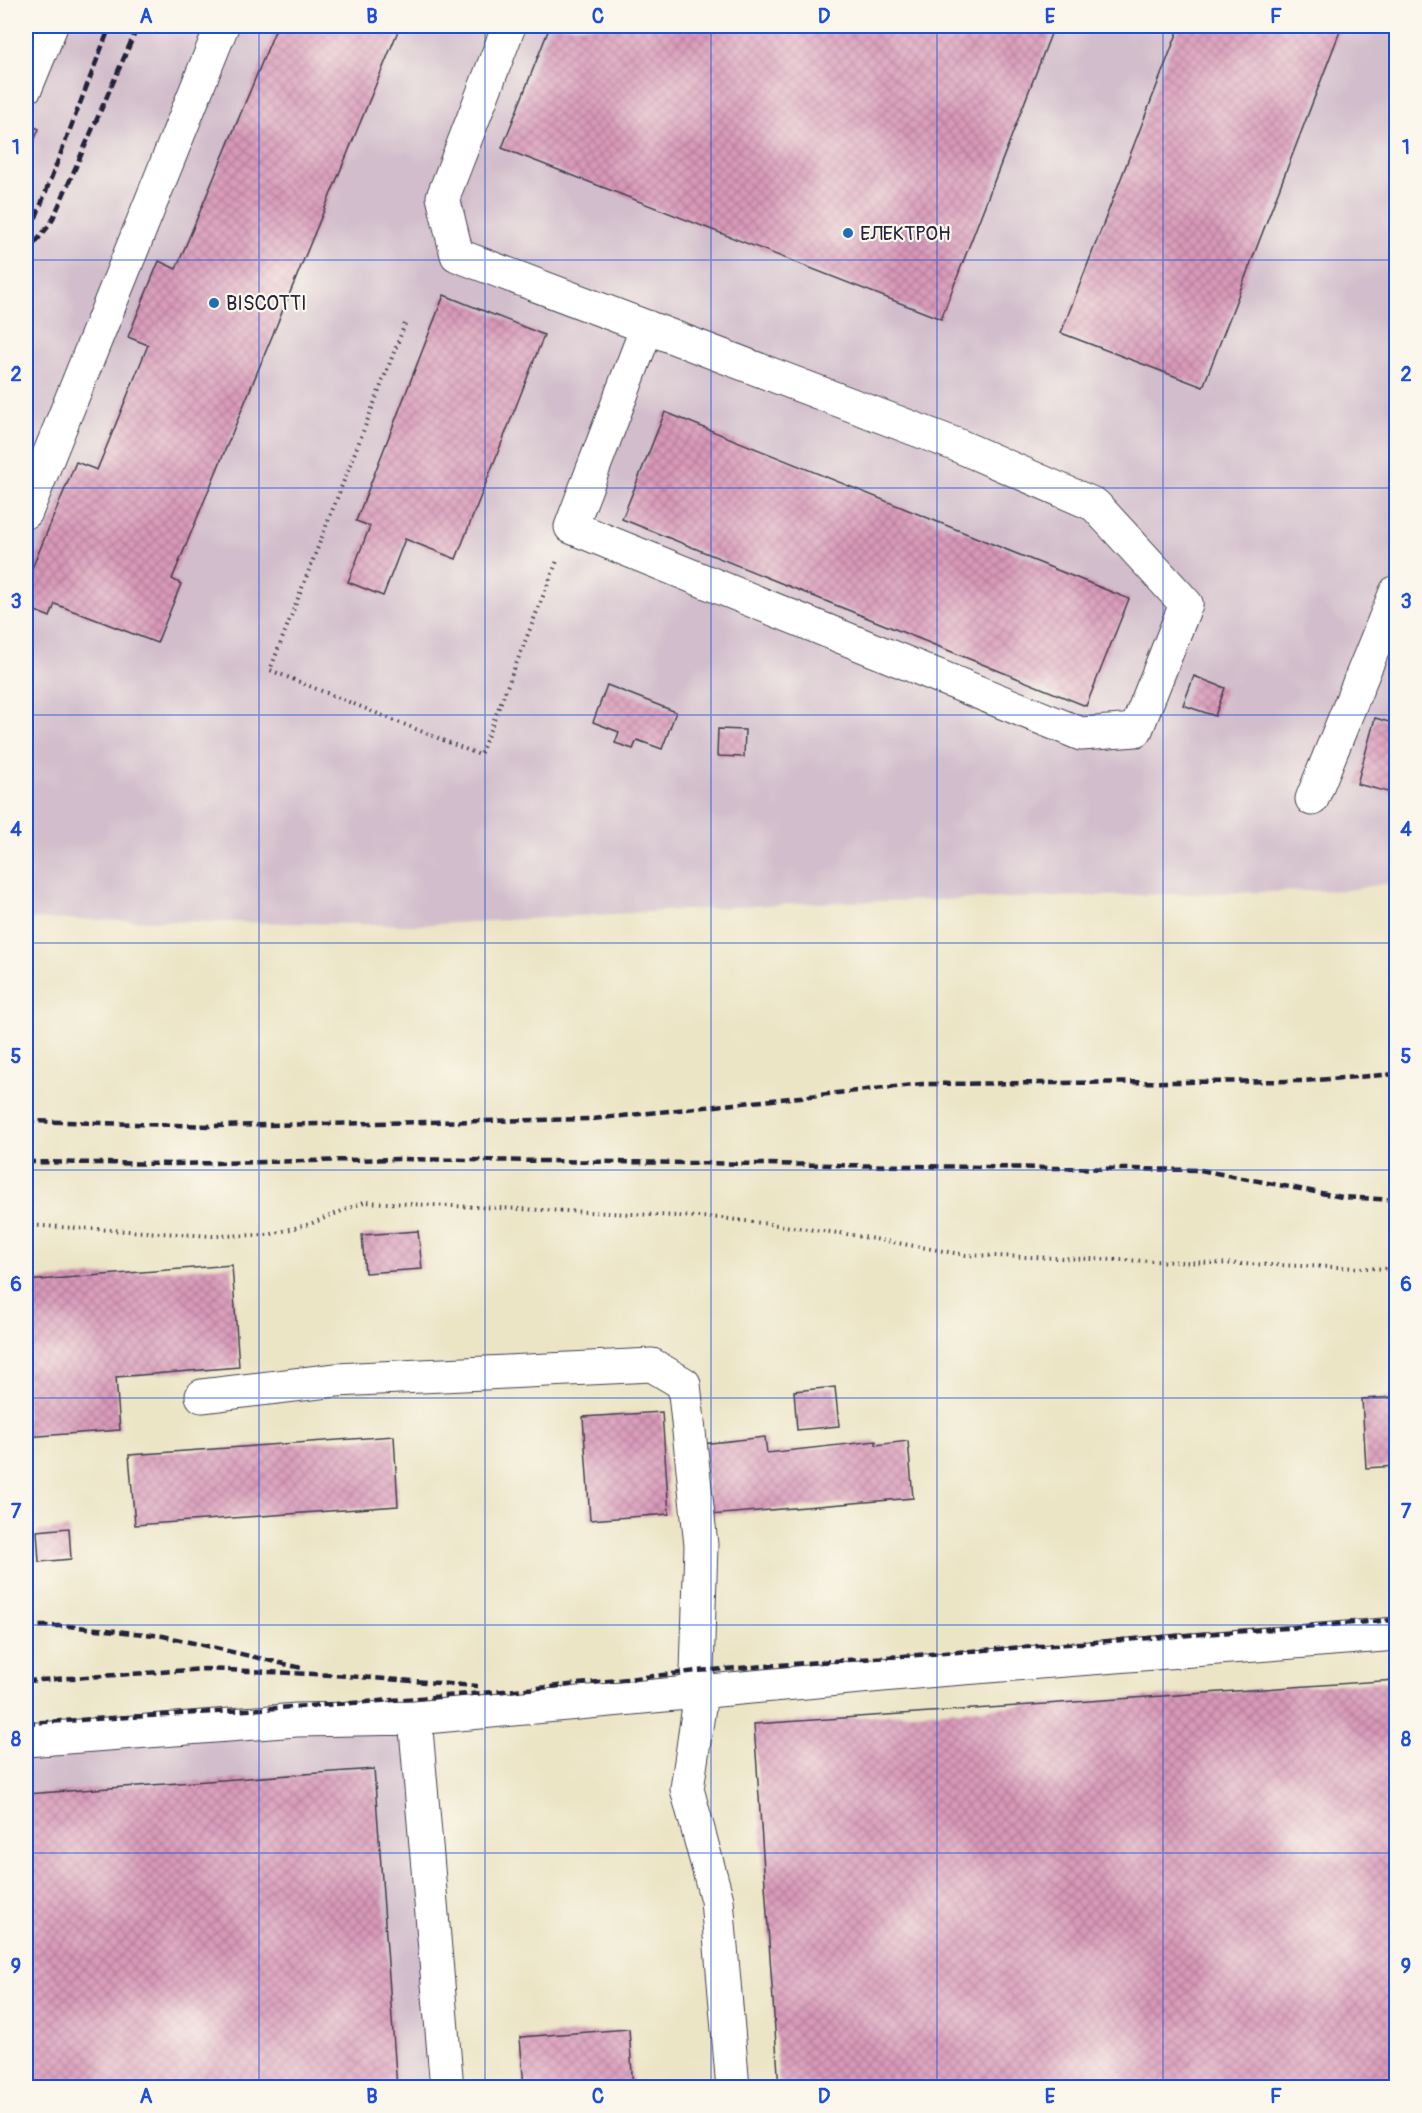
<svg xmlns="http://www.w3.org/2000/svg" width="1422" height="2113" viewBox="0 0 1422 2113" font-family="Pangolin,sans-serif">
<defs>
<pattern id="building-cross-hatch" width="8" height="8" patternUnits="userSpaceOnUse" patternTransform="scale(1.5)"><rect width="8" height="8" fill="#d999b9"/><path d="M0 0l8 8M0 8l8-8" fill="none" stroke="#b07c98"/></pattern>
</defs>
<rect width="100%" height="100%" fill="#fbf7ec"/>
<filter id="ink" filterUnits="userSpaceOnUse"><feTurbulence type="fractalNoise" baseFrequency=".0167" numOctaves="2"/><feDisplacementMap in="SourceGraphic" scale="12" xChannelSelector="R" yChannelSelector="G"/><feConvolveMatrix kernelMatrix="1 2 1 2 8 2 1 2 1" color-interpolation-filters="sRGB"/></filter>
<filter id="wash" filterUnits="userSpaceOnUse"><feTurbulence type="fractalNoise" baseFrequency=".008" numOctaves="4" result="noise"/><feDisplacementMap in="SourceGraphic" scale="24" xChannelSelector="R" yChannelSelector="G"/><feGaussianBlur stdDeviation="1.35" result="paint"/><feColorMatrix in="noise" values="0 0 0 0 0 0 0 0 0 0 0 0 0 0 0 0 0 1.4 0 .05"/><feComposite in="paint" operator="in"/></filter>
<g filter="url(#wash)">
<rect width="100%" height="100%" fill="#ebe4c5"/>
<path fill="#d1bdcb" d="M 26,26 L 1396,26 L 1396,882 L 1347,890 L 805,903 L 420,925 L 26,919 Z
M 427,1708 L 454,2087 L 26,2088 L 26,1736 Z"/>
<g id="blocks">
<path fill="url(#building-cross-hatch)" d="M 277,26 L 400,26 L 172,579 L 181,584 L 157,643 L 55,604 L 50,617 L 26,607 L 26,583 L 76,462 L 97,470 L 148,345 L 128,337 L 159,261 L 176,269 Z
M 550,26 L 1054,26 L 941,319 L 502,148 Z
M 1180,26 L 1342,26 L 1203,387 L 1061,333 Z
M 26,123 L 39,129 L 26,160 Z
M 444,295 L 544,335 L 456,559 L 405,539 L 383,596 L 348,582 L 370,526 L 356,521 Z
M 665,412 L 1129,599 L 1086,706 L 622,519 Z
M 1194,676 L 1225,688 L 1215,716 L 1183,705 Z
M 607,685 L 676,712 L 662,749 L 637,740 L 633,749 L 615,743 L 619,732 L 593,722 Z
M 1375,718 L 1396,724 L 1396,794 L 1357,784 Z
M 718,729 L 745,730 L 744,757 L 717,756 Z
M 418,1231 L 422,1269 L 365,1273 L 362,1235 Z
M 232,1265 L 239,1367 L 116,1377 L 120,1430 L 26,1437 L 26,1281 Z
M 835,1387 L 839,1426 L 797,1430 L 794,1391 Z
M 1396,1397 L 1396,1466 L 1366,1468 L 1362,1399 Z
M 662,1412 L 669,1514 L 590,1520 L 583,1417 Z
M 394,1436 L 398,1506 L 135,1525 L 129,1455 Z
M 765,1437 L 767,1453 L 876,1441 L 876,1445 L 908,1441 L 913,1498 L 710,1515 L 702,1444 Z
M 69,1528 L 71,1559 L 39,1562 L 37,1531 Z
M 1396,1680 L 1396,2088 L 779,2088 L 754,1724 Z
M 374,1769 L 397,2088 L 26,2088 L 26,1794 Z
M 629,2029 L 633,2088 L 524,2088 L 520,2037 Z"/>
</g>
</g>
<g filter="url(#ink)">
<use href="#blocks" fill-opacity="0" stroke="#403f50" stroke-width="1.5"/>
<g fill="none" stroke-linecap="round" stroke-linejoin="round">
<defs>
<path id="minor" d="M 509,26 L 443,197 L 457,255 L 957,445 L 1095,505 L 1186,604 L 1136,730 L 1081,734 L 571,527 L 647,327
M 26,87 L 51,26
M 26,512 L 222,26
M 1312,799 L 1396,592
M 202,1396 L 336,1380 L 652,1365 L 684,1384 L 701,1545 L 697,1671 L 701,1693 L 687,1789 L 717,1900 L 733,2088
M 415,1718 L 447,2088
M 26,1740 L 297,1720 L 415,1718 L 937,1670 L 1396,1634"/>
</defs>
<use href="#minor" stroke="#403f50" stroke-width="35"/>
<path stroke="#403f50" stroke-width="4" stroke-dasharray="1.5 4.5" stroke-linecap="butt" d="M 405,324 L 270,670 L 480,755 L 557,561
M 26,1225 L 212,1236 L 268,1235 L 310,1224 L 364,1202 L 722,1218 L 846,1234 L 966,1255 L 1396,1269"/>
<use href="#minor" stroke="#fff" stroke-width="33"/>
<path stroke="#22223b" stroke-width="4.5" stroke-dasharray="9 4.5" stroke-linecap="butt" d="M 26,243 L 110,26
M 26,254 L 51,223 L 138,26
M 26,1121 L 212,1126 L 593,1119 L 922,1084 L 1303,1081 L 1396,1074
M 26,1162 L 173,1164 L 398,1159 L 1200,1170 L 1342,1197 L 1396,1200
M 26,1626 L 68,1626 L 163,1636 L 302,1668
M 26,1681 L 205,1669 L 334,1675 L 477,1686
M 26,1723 C 250,1710 475,1698 697,1671 L 1396,1620"/>
</g>
</g>
<path fill="none" stroke="#1d4ed8" stroke-width="1.5" stroke-opacity="0.55" d="M 259,26 L 259,2088M 485,26 L 485,2088M 711,26 L 711,2088M 937,26 L 937,2088M 1163,26 L 1163,2088M 26,260 L 1396,260M 26,488 L 1396,488M 26,715 L 1396,715M 26,943 L 1396,943M 26,1170 L 1396,1170M 26,1398 L 1396,1398M 26,1625 L 1396,1625M 26,1853 L 1396,1853"/>
<g fill="#1f6fb2" stroke="#fbf7ec" stroke-width="2">
<circle cx="848" cy="233" r="6"/>
<circle cx="214" cy="303" r="6"/>
</g>
<g text-anchor="middle" dominant-baseline="central" stroke-width="4.5" stroke-linejoin="round" paint-order="stroke">
<g font-size="20" fill="#22223b" stroke="#fbf7ec" text-anchor="start">
<text x="860" y="233">ЕЛЕКТРОН</text>
<text x="226" y="303">BISCOTTI</text>
</g>
</g>
<rect width="1422" height="2113" fill="none" stroke="#fbf7ec" stroke-width="66"/>
<rect x="33" y="33" width="1356" height="2047" fill="none" stroke="#1d4ed8" stroke-width="2"/>
<g font-size="20" text-anchor="middle" font-weight="bold" fill="#1d4ed8">
<text x="146" y="23">A</text>
<text x="372" y="23">B</text>
<text x="598" y="23">C</text>
<text x="824" y="23">D</text>
<text x="1050" y="23">E</text>
<text x="1276" y="23">F</text>
<text x="16" y="154">1</text>
<text x="1406" y="154">1</text>
<text x="16" y="381">2</text>
<text x="1406" y="381">2</text>
<text x="16" y="608">3</text>
<text x="1406" y="608">3</text>
<text x="16" y="836">4</text>
<text x="1406" y="836">4</text>
<text x="16" y="1063">5</text>
<text x="1406" y="1063">5</text>
<text x="16" y="1291">6</text>
<text x="1406" y="1291">6</text>
<text x="16" y="1518">7</text>
<text x="1406" y="1518">7</text>
<text x="16" y="1746">8</text>
<text x="1406" y="1746">8</text>
<text x="16" y="1973">9</text>
<text x="1406" y="1973">9</text>
<text x="146" y="2103">A</text>
<text x="372" y="2103">B</text>
<text x="598" y="2103">C</text>
<text x="824" y="2103">D</text>
<text x="1050" y="2103">E</text>
<text x="1276" y="2103">F</text>
</g>
</svg>
